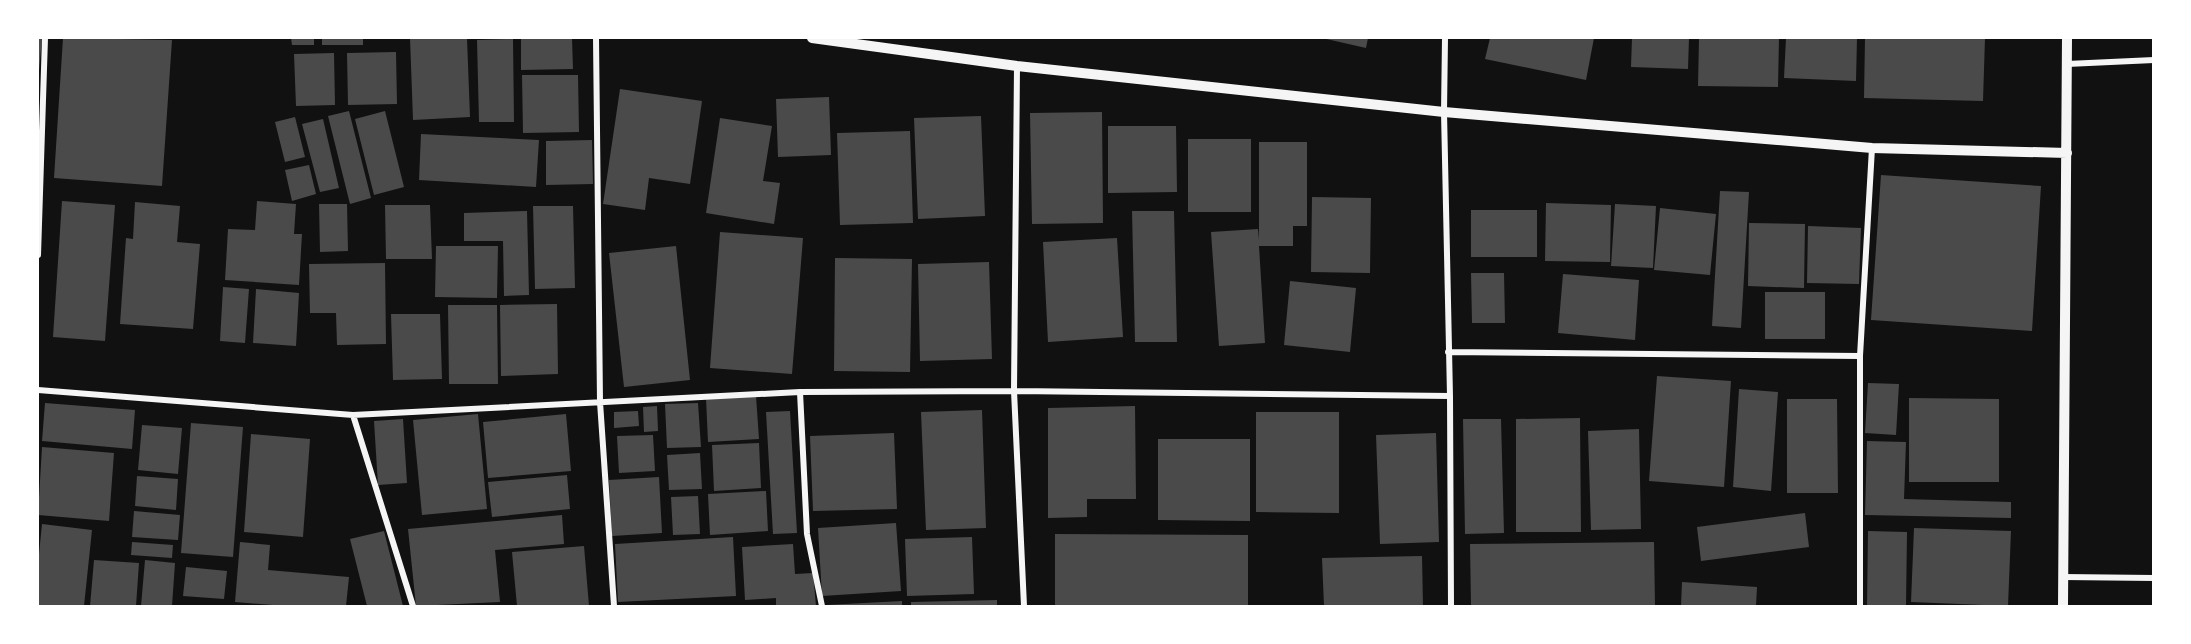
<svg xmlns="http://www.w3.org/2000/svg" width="2191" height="644" viewBox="0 0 2191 644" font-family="Mulish,sans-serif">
<rect width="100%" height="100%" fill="#111"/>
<path fill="#4a4a4a" d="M 38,38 L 42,38 L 39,71 L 38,71 Z
M 63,38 L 172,40 L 162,186 L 54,178 Z
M 291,38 L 314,38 L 314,45 L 292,45 Z
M 322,38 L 363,38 L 363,45 L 322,45 Z
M 410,38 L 467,38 L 470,117 L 413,120 Z
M 572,38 L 573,69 L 521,70 L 521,39 Z
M 1322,38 L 1368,38 L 1366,48 Z
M 1490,38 L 1594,38 L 1586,80 L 1485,59 Z
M 1632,38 L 1689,38 L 1688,69 L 1631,67 Z
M 1699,38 L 1779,38 L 1778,87 L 1698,86 Z
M 1786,38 L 1857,38 L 1856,81 L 1784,78 Z
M 1865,38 L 1985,38 L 1983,101 L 1864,98 Z
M 513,39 L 514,122 L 479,122 L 477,40 Z
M 396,52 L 397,104 L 348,105 L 347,53 Z
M 334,53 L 335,105 L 296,106 L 294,54 Z
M 522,75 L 578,75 L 579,132 L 523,133 Z
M 620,89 L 702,101 L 690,184 L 649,178 L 645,210 L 603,204 Z
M 829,97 L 831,155 L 778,157 L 776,99 Z
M 349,111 L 371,198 L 350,204 L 328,116 Z
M 385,111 L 404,187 L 374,195 L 355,119 Z
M 1102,112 L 1103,223 L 1032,224 L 1030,113 Z
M 981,116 L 985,216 L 918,219 L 914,118 Z
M 295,117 L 305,157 L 285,162 L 275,122 Z
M 720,118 L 772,126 L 763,181 L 780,183 L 774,224 L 706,213 Z
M 323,119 L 339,188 L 320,192 L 302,124 Z
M 1108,126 L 1176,126 L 1177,192 L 1108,193 Z
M 910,131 L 913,223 L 840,225 L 837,133 Z
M 421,134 L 539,140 L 536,187 L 419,180 Z
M 1188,139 L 1251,139 L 1251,212 L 1188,212 Z
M 592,140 L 593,184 L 546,185 L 546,141 Z
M 1259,142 L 1307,142 L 1307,226 L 1293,226 L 1293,246 L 1259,246 L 1265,343 L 1219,346 L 1211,232 L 1258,229 L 1259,240 Z
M 309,165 L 316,194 L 292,201 L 285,170 Z
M 1881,175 L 2041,186 L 2032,331 L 1871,320 Z
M 1720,191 L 1749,192 L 1741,328 L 1712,326 Z
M 1312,197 L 1371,198 L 1370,273 L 1311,272 Z
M 62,201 L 115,205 L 105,341 L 53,337 Z
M 257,201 L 296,204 L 294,234 L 302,234 L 299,285 L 225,280 L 228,229 L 255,230 Z
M 135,202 L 180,206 L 177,242 L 200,244 L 193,329 L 120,324 L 126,238 L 133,239 Z
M 1546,203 L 1611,205 L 1610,262 L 1545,261 Z
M 319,204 L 347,204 L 348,251 L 320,252 Z
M 1615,204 L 1656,206 L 1653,268 L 1611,266 Z
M 385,205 L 430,205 L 432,259 L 386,259 Z
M 533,206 L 573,206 L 575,288 L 535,289 Z
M 1660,208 L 1716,214 L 1710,275 L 1654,270 Z
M 1471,210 L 1537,210 L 1537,257 L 1471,257 Z
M 527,211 L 529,295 L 504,296 L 503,241 L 464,241 L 464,213 Z
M 1132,211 L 1174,211 L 1177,342 L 1135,342 Z
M 1749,223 L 1805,224 L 1804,288 L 1748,286 Z
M 1808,226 L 1861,228 L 1859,284 L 1807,283 Z
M 720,232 L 803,238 L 792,374 L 710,368 Z
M 1117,238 L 1123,337 L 1048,342 L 1043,242 Z
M 436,246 L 498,246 L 497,298 L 435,297 Z
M 676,246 L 690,380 L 624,387 L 609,253 Z
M 835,258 L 912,259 L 910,372 L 834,371 Z
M 989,262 L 992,359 L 920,361 L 918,264 Z
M 385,263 L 386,344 L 337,345 L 336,313 L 310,313 L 309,264 Z
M 1471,273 L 1504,273 L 1505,323 L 1472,323 Z
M 1563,274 L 1639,280 L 1635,340 L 1558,333 Z
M 1290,281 L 1356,288 L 1350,352 L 1284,345 Z
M 223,287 L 249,289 L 245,343 L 220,341 Z
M 256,289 L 299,293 L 296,346 L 253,343 Z
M 1765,292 L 1825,292 L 1825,339 L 1765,339 Z
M 557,304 L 558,374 L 501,376 L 500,305 Z
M 448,305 L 497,305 L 498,384 L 449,384 Z
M 391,314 L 440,314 L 442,379 L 393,380 Z
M 1657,376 L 1731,381 L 1724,487 L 1649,481 Z
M 1868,383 L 1899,384 L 1896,435 L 1865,433 Z
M 1739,389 L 1778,392 L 1771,491 L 1733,487 Z
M 756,396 L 759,439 L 708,442 L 706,398 Z
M 1909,398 L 1999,399 L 1999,482 L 1909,482 Z
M 1787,399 L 1837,399 L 1838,493 L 1787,493 Z
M 45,403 L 135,410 L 132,449 L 42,441 Z
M 698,403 L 701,447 L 667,448 L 665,404 Z
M 657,406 L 658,431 L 644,432 L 643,407 Z
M 1135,406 L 1136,499 L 1087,499 L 1087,517 L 1048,518 L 1048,408 Z
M 982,410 L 986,528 L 926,530 L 921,412 Z
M 638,411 L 639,426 L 614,428 L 614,412 Z
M 790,411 L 797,533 L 773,534 L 766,412 Z
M 1256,412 L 1339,412 L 1339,513 L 1256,512 Z
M 478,414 L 487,509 L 422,515 L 413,420 Z
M 566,414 L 571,471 L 488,478 L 483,422 Z
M 1580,418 L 1581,532 L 1516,532 L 1516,419 Z
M 403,419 L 407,483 L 378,485 L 374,421 Z
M 1463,419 L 1501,419 L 1504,533 L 1465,534 Z
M 191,423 L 243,427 L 233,557 L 181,553 Z
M 142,425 L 182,428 L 178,474 L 138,470 Z
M 1639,429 L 1641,529 L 1591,530 L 1588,431 Z
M 894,433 L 897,509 L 813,511 L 810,436 Z
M 1436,433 L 1439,542 L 1380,544 L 1376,435 Z
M 251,434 L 310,439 L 303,537 L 244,532 Z
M 653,435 L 655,471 L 619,473 L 617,436 Z
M 1158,439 L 1250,439 L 1250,521 L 1158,520 Z
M 1867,441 L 1906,442 L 1904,499 L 2011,502 L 2011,518 L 1865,515 Z
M 759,443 L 761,488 L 714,491 L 712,445 Z
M 42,447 L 114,453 L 109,521 L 38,515 Z
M 700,453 L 702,489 L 669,490 L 667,455 Z
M 567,475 L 570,509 L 492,517 L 488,482 Z
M 137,476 L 178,479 L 176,510 L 135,506 Z
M 659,477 L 662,533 L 612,536 L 609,480 Z
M 766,491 L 768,531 L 710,535 L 708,494 Z
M 698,496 L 700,534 L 673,535 L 671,497 Z
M 134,511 L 180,515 L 178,540 L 132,537 Z
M 1805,513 L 1809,547 L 1701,561 L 1697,527 Z
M 562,515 L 564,544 L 495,550 L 500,602 L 416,606 L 408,529 Z
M 896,523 L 901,591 L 822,596 L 818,528 Z
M 42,524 L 92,530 L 84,606 L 38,606 L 38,564 Z
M 1914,528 L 2011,531 L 2008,606 L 1911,602 Z
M 384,531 L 403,606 L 367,606 L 350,539 Z
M 1868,531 L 1907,532 L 1906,606 L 1867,606 Z
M 1055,534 L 1248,535 L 1248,606 L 1055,606 Z
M 733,537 L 736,596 L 618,602 L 615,544 Z
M 972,537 L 974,594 L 907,596 L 905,539 Z
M 132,542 L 173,545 L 172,558 L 131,555 Z
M 240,542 L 270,545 L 268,570 L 349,577 L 346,606 L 286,606 L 235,602 Z
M 1654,542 L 1655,606 L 1471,606 L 1470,544 Z
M 793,544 L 795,574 L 813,573 L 816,606 L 776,606 L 776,598 L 745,600 L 742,547 Z
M 584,546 L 589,606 L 517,606 L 512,552 Z
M 1422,556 L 1423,606 L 1324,606 L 1322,558 Z
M 94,560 L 139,563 L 136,606 L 90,606 Z
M 145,560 L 175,563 L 172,606 L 141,606 Z
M 186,567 L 227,571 L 224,599 L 183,596 Z
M 1682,582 L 1757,587 L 1756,606 L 1681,606 Z
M 997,600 L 997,606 L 911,606 L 911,602 Z
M 902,601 L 902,606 L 826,606 L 826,605 Z"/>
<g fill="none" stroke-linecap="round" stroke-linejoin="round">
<path stroke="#f5f5f5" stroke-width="6" d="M 596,38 L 600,402 L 614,606
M 1445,38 L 1444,112 L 1450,396 L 1451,606
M 2067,64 L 2154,60
M 1017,66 L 1014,391 L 1024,606
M 38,255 L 45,38
M 1448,352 L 1860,356
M 38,390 L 353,415 L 800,392 L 807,534 L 822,606
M 800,392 L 1014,391 L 1450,396
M 353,415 L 413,606
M 2063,577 L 2154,578
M 1860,606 L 1860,356 L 1872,148"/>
<path stroke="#f5f5f5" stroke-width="10" d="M 812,38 L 1017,66 L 1444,112 L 1872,148 L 2067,153
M 2063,606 L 2067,38"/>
</g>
<rect width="2191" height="644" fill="none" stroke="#ffffff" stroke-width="78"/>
</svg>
